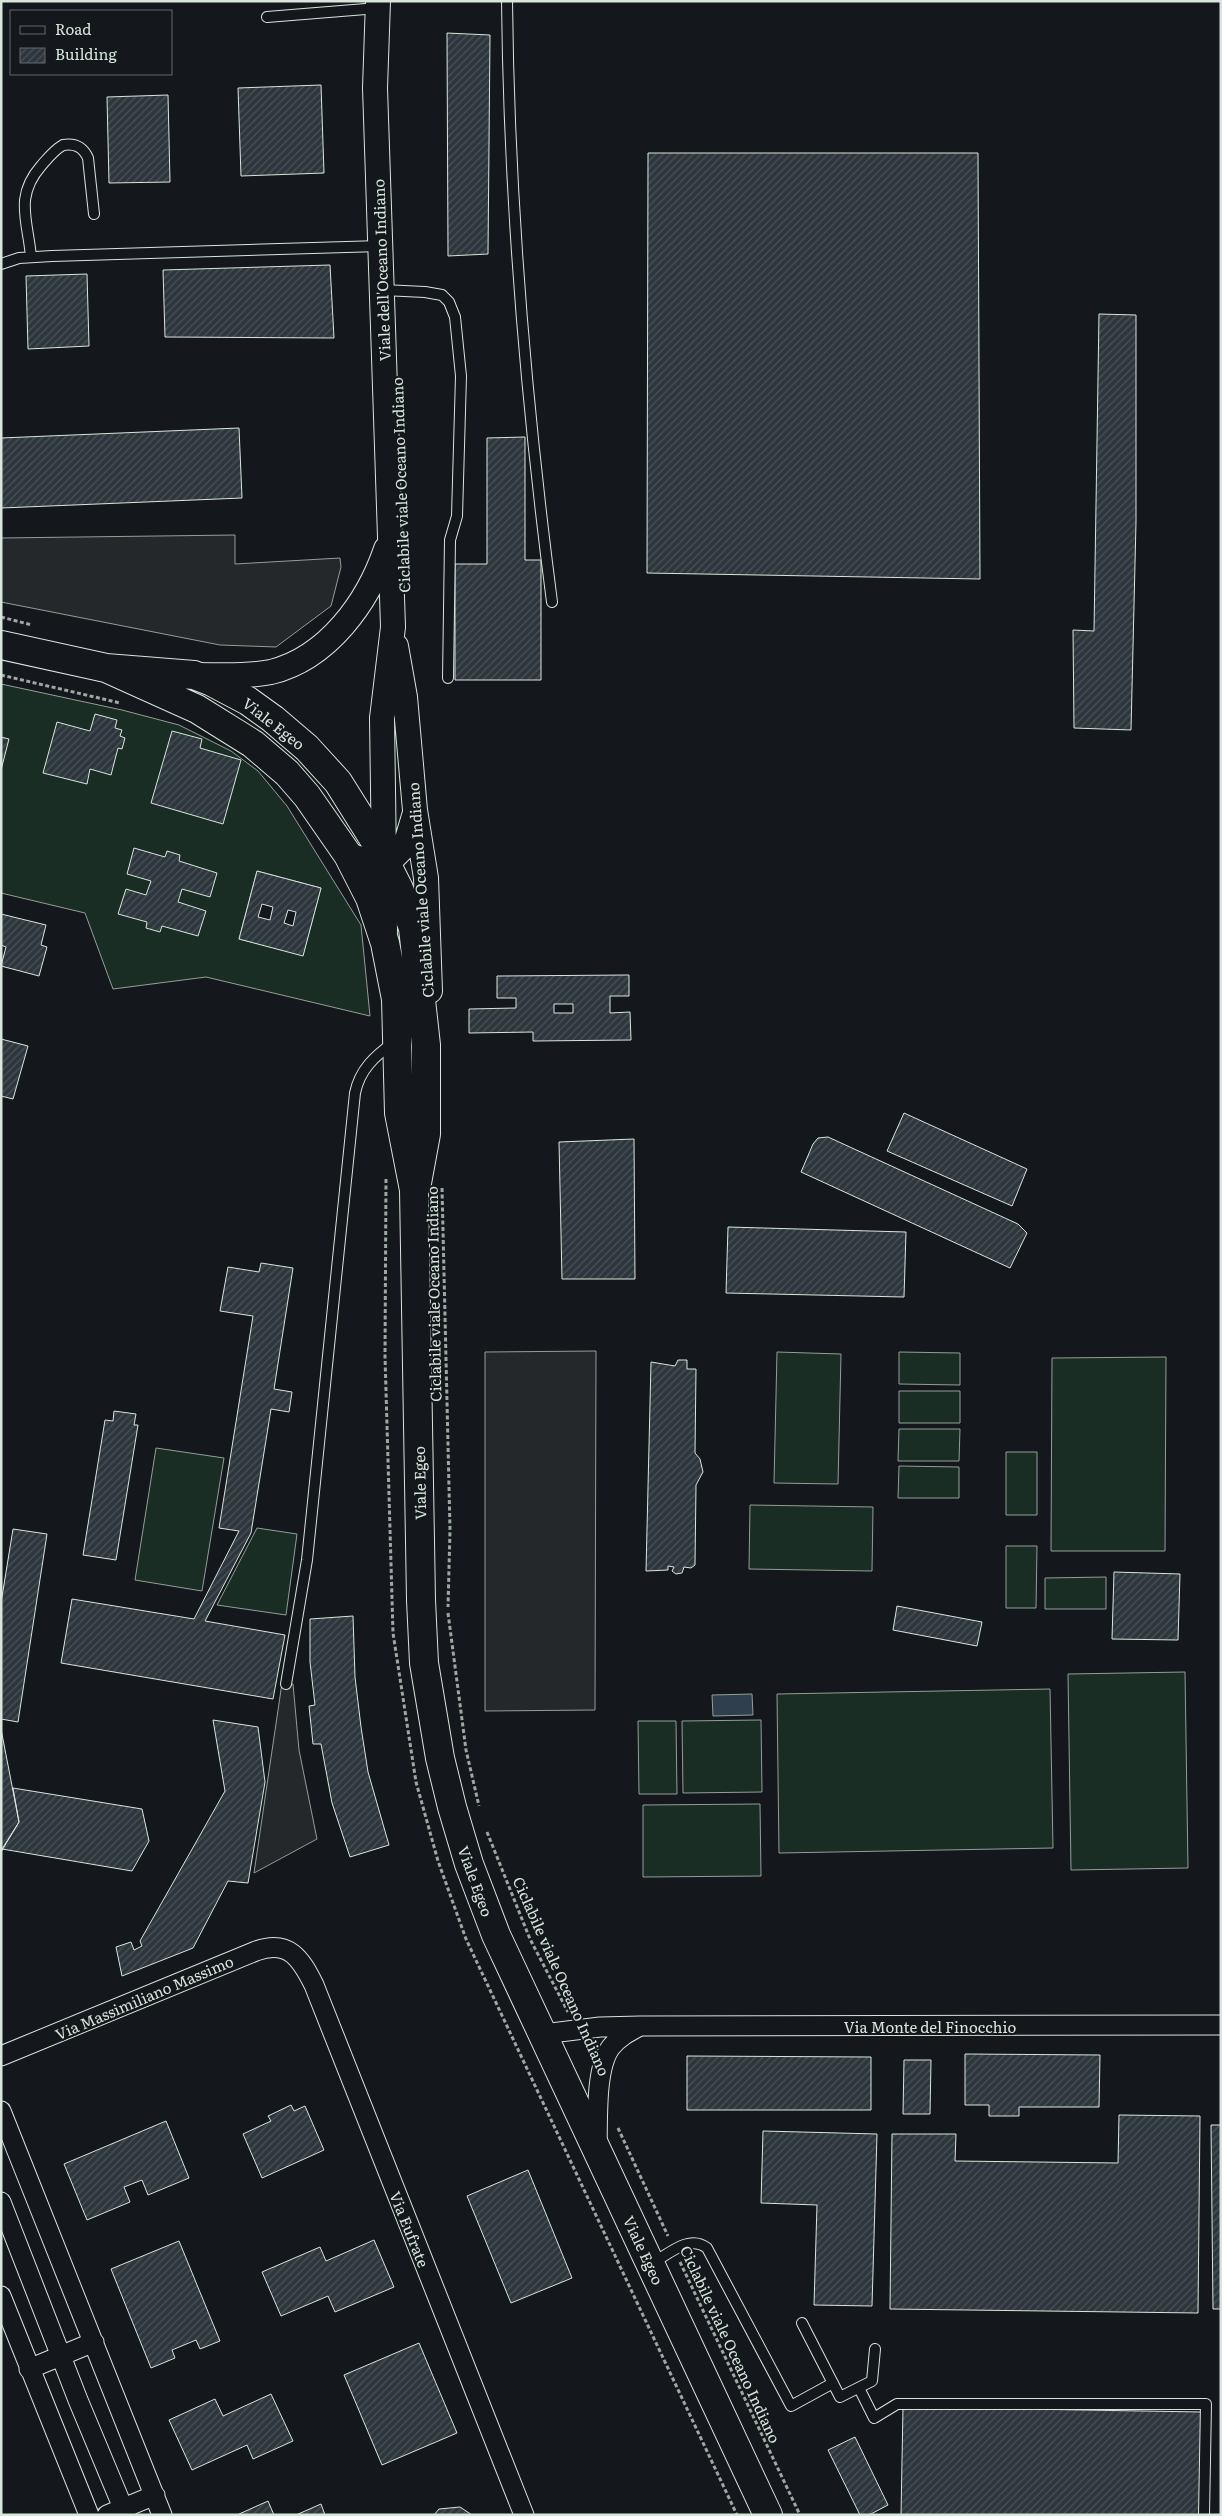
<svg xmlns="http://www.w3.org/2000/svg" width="1222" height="2516" viewBox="0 0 1222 2516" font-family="Literata,serif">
<defs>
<pattern id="building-hatch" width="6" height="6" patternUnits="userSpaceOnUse" patternTransform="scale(1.25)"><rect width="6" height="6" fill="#2c363c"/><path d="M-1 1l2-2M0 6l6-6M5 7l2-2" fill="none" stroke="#4a5358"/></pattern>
</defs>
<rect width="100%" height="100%" fill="#14181c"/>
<path fill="#1a2d24" stroke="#939e99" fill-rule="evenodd" d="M 1,684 L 122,710 L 179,725 L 231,751 L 258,771 L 287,806 L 361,925 L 370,1016 L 206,977 L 113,989 L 85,913 L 1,893 ZM 257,871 L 321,888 L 303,955 L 239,939 Z
M 777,1352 L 841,1354 L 838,1484 L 774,1483 Z
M 899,1352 L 960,1353 L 960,1385 L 899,1384 Z
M 1166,1357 L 1165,1551 L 1051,1551 L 1052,1358 Z
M 899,1391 L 960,1391 L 960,1423 L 899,1423 Z
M 899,1429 L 960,1429 L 959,1461 L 898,1461 Z
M 156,1448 L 224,1458 L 202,1591 L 135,1580 Z
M 1006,1452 L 1037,1452 L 1037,1515 L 1006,1515 Z
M 899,1466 L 959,1467 L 959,1498 L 898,1498 Z
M 750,1505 L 873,1507 L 872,1571 L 749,1569 Z
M 257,1528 L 297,1534 L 286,1615 L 217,1605 Z
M 1006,1546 L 1037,1546 L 1036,1608 L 1006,1608 Z
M 1106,1577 L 1106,1609 L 1045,1609 L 1045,1578 Z
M 1185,1672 L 1188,1868 L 1071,1870 L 1068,1674 Z
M 1050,1689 L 1053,1848 L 779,1853 L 777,1694 Z
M 761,1720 L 762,1792 L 683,1793 L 682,1721 Z
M 638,1721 L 676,1721 L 677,1794 L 639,1794 Z
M 760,1804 L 761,1876 L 643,1877 L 643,1805 Z"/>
<path fill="#24282b" stroke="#939e99" d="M 235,535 L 235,564 L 340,558 L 341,567 L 331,606 L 276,647 L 220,645 L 1,602 L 1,538 Z
M 596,1351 L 595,1710 L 485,1711 L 485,1352 Z
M 282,1683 L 293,1684 L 299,1750 L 317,1839 L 254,1873 Z"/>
<path fill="#2f3f4d" stroke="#939e99" d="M 752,1694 L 753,1715 L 713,1716 L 712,1695 Z"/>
<path fill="url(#building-hatch)" stroke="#d8e6dc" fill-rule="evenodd" d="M 447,33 L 490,35 L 488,254 L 448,256 Z
M 321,85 L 324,173 L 241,176 L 238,88 Z
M 168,95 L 170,182 L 109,183 L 107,97 Z
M 648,153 L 978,153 L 980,579 L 647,573 Z
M 330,265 L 334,338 L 165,337 L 163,270 Z
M 87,274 L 89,346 L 28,349 L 26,276 Z
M 1099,314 L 1136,315 L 1136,522 L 1131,730 L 1074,728 L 1073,630 L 1094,631 Z
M 239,428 L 242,498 L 1,508 L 1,438 Z
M 525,437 L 525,560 L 541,560 L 541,680 L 455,680 L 455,564 L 487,564 L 487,438 Z
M 95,714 L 117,720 L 115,728 L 122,730 L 120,736 L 125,738 L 122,749 L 118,748 L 111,775 L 90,769 L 87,784 L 43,773 L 57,722 L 90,731 Z
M 172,731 L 202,739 L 200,748 L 241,760 L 223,824 L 151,803 Z
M 1,737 L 9,739 L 1,770 Z
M 134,848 L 165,857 L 167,851 L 180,855 L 179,861 L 217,873 L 210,897 L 182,889 L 178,902 L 206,911 L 198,936 L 162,926 L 160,932 L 146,928 L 147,922 L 118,914 L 126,889 L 146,895 L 151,881 L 127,874 Z
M 257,871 L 321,888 L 303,956 L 239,939 ZM 262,904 L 273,907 L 270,920 L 258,917 ZM 288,910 L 296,912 L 293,926 L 284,923 Z
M 1,914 L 46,925 L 41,945 L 47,947 L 39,976 L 1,966 L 6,947 L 1,945 Z
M 629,975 L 629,996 L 610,996 L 610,1013 L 630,1012 L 631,1040 L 533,1041 L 533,1032 L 469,1033 L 469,1009 L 516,1008 L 516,998 L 497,998 L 497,976 ZM 554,1004 L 573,1004 L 573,1013 L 554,1013 Z
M 1,1039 L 28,1046 L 13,1099 L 1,1096 Z
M 904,1113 L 1027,1169 L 1012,1206 L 887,1151 Z
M 828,1137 L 1018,1224 L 1027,1233 L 1010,1268 L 801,1172 L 813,1144 L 818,1138 Z
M 634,1139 L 635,1279 L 562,1279 L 559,1142 Z
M 728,1227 L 906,1232 L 904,1297 L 726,1293 Z
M 261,1263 L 293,1268 L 274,1389 L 292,1392 L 289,1412 L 271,1409 L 251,1533 L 205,1621 L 285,1635 L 273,1699 L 61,1663 L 72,1599 L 194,1619 L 239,1531 L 219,1528 L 253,1316 L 220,1311 L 228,1267 L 259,1272 Z
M 678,1360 L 687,1360 L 687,1369 L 696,1369 L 695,1453 L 700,1459 L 703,1472 L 696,1485 L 695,1565 L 691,1568 L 684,1567 L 682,1573 L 676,1574 L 672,1571 L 674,1567 L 668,1566 L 668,1570 L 646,1571 L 651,1362 L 675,1366 Z
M 114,1411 L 136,1414 L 134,1425 L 138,1425 L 116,1560 L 83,1555 L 105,1420 L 113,1421 Z
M 13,1529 L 47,1534 L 18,1722 L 1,1719 L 1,1603 Z
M 1114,1572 L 1180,1574 L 1178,1640 L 1112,1639 Z
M 897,1606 L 982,1622 L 977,1646 L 893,1630 Z
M 353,1616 L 355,1677 L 361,1727 L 368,1772 L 389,1845 L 350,1857 L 332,1803 L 321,1744 L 313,1744 L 309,1706 L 315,1705 L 310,1662 L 310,1619 Z
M 213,1720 L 258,1727 L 265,1782 L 248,1883 L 228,1881 L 193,1948 L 122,1976 L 116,1947 L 131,1942 L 134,1950 L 142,1946 L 140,1941 L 225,1791 Z
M 1,1729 L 19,1822 L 1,1852 Z
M 13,1788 L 142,1809 L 149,1841 L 132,1871 L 2,1849 L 19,1822 Z
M 965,2054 L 1100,2055 L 1099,2107 L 1019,2107 L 1019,2116 L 989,2116 L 989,2105 L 965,2105 Z
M 687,2056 L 871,2057 L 871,2110 L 687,2110 Z
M 904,2060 L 931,2060 L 930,2114 L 903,2114 Z
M 291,2105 L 294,2111 L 305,2106 L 324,2150 L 262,2178 L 243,2134 L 271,2121 L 268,2116 Z
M 1119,2115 L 1200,2116 L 1198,2313 L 890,2309 L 892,2134 L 956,2134 L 955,2161 L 1118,2163 Z
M 166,2121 L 189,2178 L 148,2195 L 142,2180 L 124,2187 L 130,2202 L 87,2220 L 64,2164 Z
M 1211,2125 L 1221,2125 L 1221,2309 L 1213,2309 Z
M 763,2131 L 877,2134 L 872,2306 L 814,2305 L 817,2205 L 761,2203 Z
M 528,2170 L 572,2278 L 511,2303 L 467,2196 Z
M 374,2240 L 394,2287 L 335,2312 L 328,2296 L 281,2316 L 262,2272 L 320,2247 L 326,2261 Z
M 179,2241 L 220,2341 L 200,2349 L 196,2340 L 172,2350 L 175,2358 L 151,2368 L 111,2269 Z
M 419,2343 L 457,2433 L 382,2465 L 344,2375 Z
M 271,2394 L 293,2441 L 253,2459 L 247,2445 L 192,2470 L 169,2420 L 215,2399 L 223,2416 Z
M 903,2407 L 1202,2412 L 1200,2515 L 901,2515 Z
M 855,2437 L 888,2505 L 869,2515 L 860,2515 L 828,2450 Z
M 268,2501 L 274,2515 L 237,2515 Z
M 321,2504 L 325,2515 L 296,2515 Z
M 460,2507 L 472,2515 L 434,2515 L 439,2509 Z"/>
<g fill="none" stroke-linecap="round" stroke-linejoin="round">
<defs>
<path id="service" d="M 507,1 C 509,202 526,402 552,602
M 267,17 L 378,8
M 31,257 C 28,221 14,197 41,166 C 48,158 54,150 63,145 C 75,143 83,147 88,158 L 94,214
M 1,264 L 19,258 L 52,256 L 380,246
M 383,290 L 425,292 L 442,295 L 449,302 L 455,317 L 461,376 L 457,516 L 450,540 L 448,678
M 286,1684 L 307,1560 L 355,1093 C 360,1069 375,1056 394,1042
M 651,2264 C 669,2254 689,2234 707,2248 L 791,2406 L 833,2383
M 802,2323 L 840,2397 L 872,2381 L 875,2349
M 859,2388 L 874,2418 L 897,2404 L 1206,2404 L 1204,2515"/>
<path id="minor" d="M 543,2034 L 600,2027 L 640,2026 L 1221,2025
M 1,2056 L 256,1951 C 289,1939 301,1959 314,1985 L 524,2515
M 1,2111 L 162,2515
M 597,2147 C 598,2120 595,2068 611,2047 C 619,2037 629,2032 640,2026
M 1,2202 L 78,2400 L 126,2515
M 1,2296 L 89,2515
M 29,2369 L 94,2342
M 107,2515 L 155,2495"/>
<path id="tertiary" d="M 378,1 L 375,88 L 393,627 L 382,718 L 385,931
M 396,646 L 405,697 L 415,810 L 426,878 L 430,991
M 195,675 C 219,675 247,677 271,672 C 328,658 368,602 386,549
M 348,855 L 372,862 L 390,861 L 405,846 L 414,816"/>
<path id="secondary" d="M 1,645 L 106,668 L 194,675 L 212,682 L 248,701 L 273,719 L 307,748 L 338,782 L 375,841 L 399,889 L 413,928 L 426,1045 L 426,1134 L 417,1183
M 106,668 L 197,709 L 253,744 L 287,773 L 307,796 L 348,855 L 370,898 L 385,943 L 396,999 L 399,1113 L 414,1190 L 421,1600 L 424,1663 L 440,1758 L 452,1807 L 469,1864 L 496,1935 L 768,2515"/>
</defs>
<use href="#service" stroke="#d8e6dc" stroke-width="12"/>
<use href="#minor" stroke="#d8e6dc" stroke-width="21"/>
<use href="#tertiary" stroke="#d8e6dc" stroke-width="26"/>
<use href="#secondary" stroke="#d8e6dc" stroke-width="30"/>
<path stroke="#9da8a2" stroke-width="3" stroke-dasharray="4 2.5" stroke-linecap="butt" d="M 1,617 L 32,625
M 1,675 L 120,703
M 386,1179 L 385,1356 L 393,1633 L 416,1782 L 438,1861 L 466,1939 L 737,2515
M 442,1188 L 450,1530 L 448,1607
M 448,1613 L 466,1750 L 479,1806
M 487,1832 L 530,1939 L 568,2012
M 618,2128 L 668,2236
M 680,2262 L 800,2515"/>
<use href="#service" stroke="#14181c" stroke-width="10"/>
<use href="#minor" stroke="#14181c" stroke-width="19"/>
<use href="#tertiary" stroke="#14181c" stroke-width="24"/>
<use href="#secondary" stroke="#14181c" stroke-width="28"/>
</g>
<g text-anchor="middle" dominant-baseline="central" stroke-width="4" stroke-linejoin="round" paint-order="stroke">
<g font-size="15" fill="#d8e6dc" stroke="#14181c">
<text transform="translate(381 270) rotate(-92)">Viale dell'Oceano Indiano</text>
<text transform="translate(400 485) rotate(-92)">Ciclabile viale Oceano Indiano</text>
<text transform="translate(274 723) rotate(38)">Viale Egeo</text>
<text transform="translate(420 890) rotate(-94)">Ciclabile viale Oceano Indiano</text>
<text transform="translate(433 1294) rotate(-91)">Ciclabile viale Oceano Indiano</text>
<text transform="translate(419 1483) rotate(-91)">Viale Egeo</text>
<text transform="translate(476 1881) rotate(70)">Viale Egeo</text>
<text transform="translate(562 1976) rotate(66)">Ciclabile viale Oceano Indiano</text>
<text transform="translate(144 1997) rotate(-23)">Via Massimiliano Massimo</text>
<text x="930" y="2026">Via Monte del Finocchio</text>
<text transform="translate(410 2229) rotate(68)">Via Eufrate</text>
<text transform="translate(644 2250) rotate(65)">Viale Egeo</text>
<text transform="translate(731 2344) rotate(65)">Ciclabile viale Oceano Indiano</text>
</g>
</g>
<rect width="1222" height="2516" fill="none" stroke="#d8e6dc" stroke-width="5"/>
<rect x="10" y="10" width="162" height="65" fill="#14181c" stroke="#626a69"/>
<rect x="20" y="26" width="25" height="8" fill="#14181c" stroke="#626a69"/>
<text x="55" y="35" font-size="15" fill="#d8e6dc">Road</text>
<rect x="20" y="48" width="25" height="15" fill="url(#building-hatch)" stroke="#626a69"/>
<text x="55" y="60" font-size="15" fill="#d8e6dc">Building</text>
</svg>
